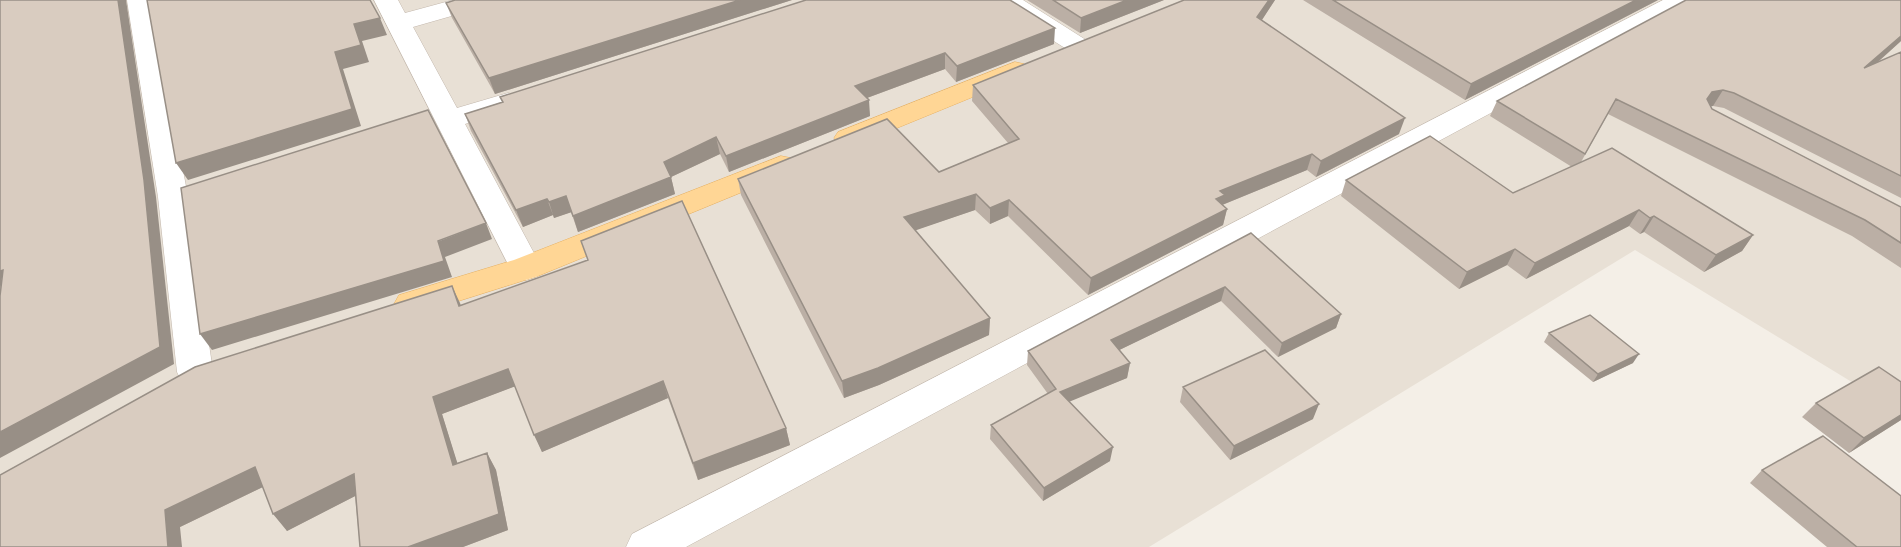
<svg xmlns="http://www.w3.org/2000/svg" width="1901" height="547" viewBox="0 0 1901 547" font-family="Quicksand,sans-serif">
<rect width="100%" height="100%" fill="#f4efe7"/>
<path fill="#e8e0d5" d="M 0,0 L 1901,0 L 1901,412 L 1635,250 L 1149,547 L 0,547 Z"/>
<g fill="none" stroke-linecap="round" stroke-linejoin="round">
<defs>
<path id="minor" d="M 127,0 L 151,0 L 188,197 L 213,372 L 208,382 L 195,386 L 182,382 L 177,372 L 158,197 Z
M 374,0 L 398,0 L 405,13 L 453,0 L 493,0 L 490,5 L 413,27 L 457,108 L 508,93 L 518,95 L 522,101 L 518,107 L 465,124 L 542,268 L 538,276 L 526,280 L 514,276 Z
M 994,0 L 1023,0 L 1086,40 L 1090,45 L 1086,50 L 1077,53 L 1068,50 L 997,5 Z
M 1663,0 L 1694,0 L 1691,5 L 686,547 L 626,547 L 632,534 Z"/>
<path id="major" d="M 1015,62 L 1024,64 L 1028,70 L 1024,76 L 858,144 L 848,147 L 838,144 L 834,138 L 838,132 Z
M 781,156 L 791,158 L 796,165 L 791,172 L 538,276 L 411,316 L 399,313 L 394,304 L 399,295 L 514,260 Z"/>
</defs>
<use href="#minor" stroke="#c3b8ad" stroke-width="1"/>
<use href="#major" stroke="#e6b164" stroke-width="1"/>
<use href="#minor" fill="#fff" fill-rule="evenodd"/>
<use href="#major" fill="#ffd695" fill-rule="evenodd"/>
</g>
<path fill="#bbafa5" d="M 792,0 L 495,94 L 452,18 L 446,3 Z
M 806,0 L 1054,44 L 956,82 L 945,69 L 867,98 L 870,116 L 729,172 L 720,154 L 671,177 L 675,194 L 578,232 L 571,212 L 554,218 L 553,215 L 523,227 L 471,131 L 465,114 L 502,102 L 500,97 Z
M 1027,0 L 1164,0 L 1080,33 Z
M 1184,0 L 1275,0 L 1262,20 L 1399,134 L 1316,177 L 1307,170 L 1222,205 L 1227,209 L 1223,225 L 1088,295 L 1008,216 L 990,224 L 975,210 L 915,230 L 990,318 L 989,335 L 879,385 L 844,398 L 741,195 L 738,179 L 939,172 L 1008,143 L 972,101 L 973,85 Z
M 1303,0 L 1658,0 L 1465,100 Z
M 1901,41 L 1877,63 L 1901,52 L 1901,198 L 1724,108 L 1713,106 L 1710,106 L 1712,109 L 1901,207 L 1901,268 L 1852,236 L 1608,114 L 1581,162 L 1753,235 L 1742,251 L 1704,272 L 1644,232 L 1640,234 L 1629,226 L 1526,279 L 1507,265 L 1459,289 L 1341,196 L 1346,180 L 1513,193 L 1572,167 L 1490,116 L 1497,101 Z
M 1251,233 L 1341,314 L 1336,328 L 1278,357 L 1221,301 L 1119,350 L 1130,363 L 1127,378 L 1069,401 L 1110,461 L 1043,501 L 990,439 L 991,425 L 1048,394 L 1027,365 L 1028,351 Z
M 461,305 L 786,428 L 790,445 L 698,480 L 668,398 L 542,452 L 515,386 L 442,414 L 457,463 L 487,453 L 496,470 L 508,530 L 463,547 L 360,547 L 355,496 L 287,531 L 263,487 L 180,527 L 0,547 Z
M 1549,333 L 1633,363 L 1593,382 L 1544,342 Z
M 1901,382 L 1901,420 L 1849,453 L 1802,417 L 1816,403 Z
M 1183,387 L 1313,419 L 1230,460 L 1180,402 Z
M 1762,470 L 1901,547 L 1827,547 L 1750,483 Z"/>
<path fill="#988f86" d="M 118,0 L 126,0 L 156,197 L 174,364 L 0,458 L 0,432 Z
M 740,0 L 792,0 L 495,94 L 489,78 Z
M 1127,0 L 1164,0 L 1080,33 L 1081,18 Z
M 1269,0 L 1275,0 L 1254,32 L 1257,17 Z
M 1636,0 L 1658,0 L 1465,100 L 1471,84 Z
M 380,18 L 387,35 L 362,41 L 369,62 L 343,69 L 361,126 L 188,180 L 176,163 L 354,24 Z
M 1055,28 L 1054,44 L 956,82 L 957,66 Z
M 1901,36 L 1901,41 L 1853,84 L 1864,68 Z
M 945,53 L 945,69 L 856,102 L 855,86 Z
M 1723,90 L 1713,106 L 1703,108 L 1707,99 L 1712,92 Z
M 869,100 L 870,116 L 729,172 L 726,156 Z
M 1405,118 L 1399,134 L 1316,177 L 1321,161 Z
M 716,137 L 720,154 L 671,177 L 675,194 L 578,232 L 573,216 L 664,162 Z
M 1312,154 L 1307,170 L 1222,205 L 1216,199 L 1220,191 Z
M 976,194 L 975,210 L 905,234 L 904,217 Z
M 566,196 L 572,212 L 554,218 L 549,202 Z
M 547,199 L 553,215 L 523,227 L 516,210 Z
M 1009,200 L 1008,216 L 990,224 L 990,208 Z
M 1227,209 L 1223,225 L 1088,295 L 1091,278 Z
M 1639,210 L 1629,226 L 1526,279 L 1535,263 Z
M 1654,216 L 1644,232 L 1640,234 L 1650,218 Z
M 486,223 L 492,239 L 445,257 L 452,277 L 212,350 L 200,334 Z
M 1753,235 L 1742,251 L 1704,272 L 1716,255 Z
M 1515,249 L 1507,265 L 1459,289 L 1467,272 Z
M 3,270 L 0,292 L 0,271 Z
M 452,286 L 460,303 L 467,323 L 459,306 Z
M 1225,287 L 1221,301 L 1109,355 L 1111,340 Z
M 1341,314 L 1336,328 L 1278,357 L 1282,343 Z
M 990,318 L 989,335 L 879,385 L 844,398 L 842,381 Z
M 1639,354 L 1633,363 L 1593,382 L 1598,374 Z
M 1130,363 L 1127,378 L 1059,406 L 1060,392 Z
M 508,369 L 516,386 L 442,414 L 463,481 L 453,465 L 433,397 Z
M 663,381 L 668,398 L 542,452 L 534,435 Z
M 1319,404 L 1313,419 L 1230,460 L 1234,446 Z
M 1901,415 L 1901,420 L 1849,453 L 1864,438 Z
M 786,428 L 790,445 L 698,480 L 693,463 Z
M 1113,447 L 1110,461 L 1043,501 L 1044,488 Z
M 487,453 L 496,470 L 508,530 L 463,547 L 408,547 Z
M 255,467 L 269,484 L 180,527 L 182,547 L 168,547 L 165,510 Z
M 354,474 L 365,491 L 287,531 L 273,514 Z"/>
<path fill="#d9ccc0" stroke="#988f86" stroke-width="1.5" d="M 0,0 L 118,0 L 144,180 L 160,347 L 0,432 L 0,296 L 3,270 L 0,271 Z
M 147,0 L 370,0 L 380,18 L 354,24 L 361,45 L 335,52 L 352,109 L 176,163 Z
M 455,0 L 740,0 L 489,78 L 446,3 Z
M 806,0 L 1010,0 L 1055,28 L 957,66 L 945,53 L 855,86 L 869,100 L 726,156 L 716,137 L 664,162 L 671,177 L 573,216 L 566,196 L 549,202 L 547,199 L 516,210 L 465,114 L 503,102 L 500,97 Z
M 1053,0 L 1127,0 L 1081,18 Z
M 1184,0 L 1269,0 L 1257,17 L 1405,118 L 1321,161 L 1312,154 L 1220,191 L 1225,195 L 1216,199 L 1227,209 L 1091,278 L 1009,200 L 990,208 L 976,194 L 904,217 L 990,318 L 878,368 L 842,381 L 738,179 L 887,119 L 939,172 L 1019,139 L 973,85 Z
M 1333,0 L 1636,0 L 1471,84 Z
M 1686,0 L 1901,0 L 1901,36 L 1864,68 L 1901,52 L 1901,176 L 1734,93 L 1723,90 L 1712,92 L 1707,99 L 1712,109 L 1901,207 L 1901,243 L 1865,220 L 1616,99 L 1585,154 L 1497,101 Z
M 428,110 L 486,223 L 438,241 L 444,261 L 200,334 L 181,188 Z
M 1430,136 L 1513,193 L 1612,148 L 1753,235 L 1716,255 L 1654,216 L 1650,218 L 1639,210 L 1535,263 L 1515,249 L 1467,272 L 1346,180 Z
M 682,201 L 786,428 L 693,463 L 663,381 L 534,435 L 508,369 L 433,397 L 453,465 L 487,453 L 499,514 L 408,547 L 360,547 L 354,474 L 273,514 L 255,467 L 165,510 L 168,547 L 0,547 L 0,475 L 195,367 L 452,286 L 459,306 L 588,260 L 581,241 Z
M 1251,233 L 1341,314 L 1282,343 L 1225,287 L 1111,340 L 1130,363 L 1060,392 L 1113,447 L 1044,488 L 991,425 L 1056,389 L 1028,351 Z
M 1590,315 L 1639,354 L 1598,374 L 1549,333 Z
M 1265,350 L 1319,404 L 1234,446 L 1183,387 Z
M 1879,367 L 1901,382 L 1901,415 L 1864,438 L 1816,403 Z
M 1823,436 L 1901,496 L 1901,547 L 1857,547 L 1762,470 Z"/>
</svg>
